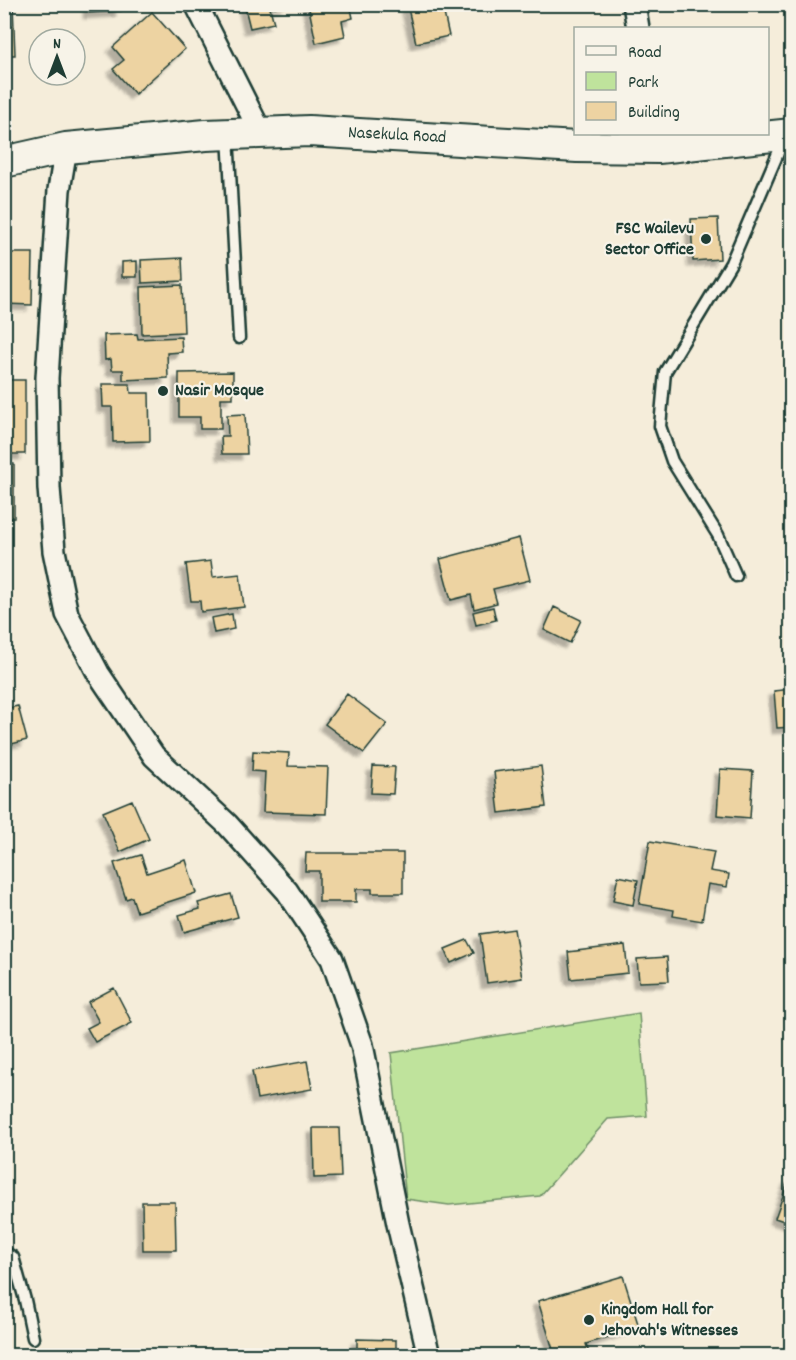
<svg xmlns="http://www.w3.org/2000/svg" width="796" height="1360" viewBox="0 0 796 1360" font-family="Dekko,sans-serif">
<defs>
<filter id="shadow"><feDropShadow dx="-5.5" dy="5.5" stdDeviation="1.5" flood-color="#0004"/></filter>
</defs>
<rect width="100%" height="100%" fill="#f5edda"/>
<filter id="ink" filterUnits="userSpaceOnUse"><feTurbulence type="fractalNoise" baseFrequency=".0167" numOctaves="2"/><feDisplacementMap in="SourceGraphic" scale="12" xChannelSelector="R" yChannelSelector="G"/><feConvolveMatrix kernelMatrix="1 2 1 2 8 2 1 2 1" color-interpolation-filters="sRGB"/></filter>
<g filter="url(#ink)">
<path fill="#bfe39c" stroke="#6f9068" stroke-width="1.5" d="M 639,1013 L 647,1116 L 608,1119 L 540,1196 L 449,1205 L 406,1199 L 391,1053 Z"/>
<path fill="#edd3a2" stroke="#1f3d34" stroke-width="1.5" filter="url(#shadow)" d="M 4,4 L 13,4 L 15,55 L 4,55 Z
M 89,4 L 120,4 L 121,11 L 89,13 Z
M 244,4 L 286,4 L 286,5 L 270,8 L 274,23 L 250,28 Z
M 308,4 L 350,4 L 353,18 L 342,21 L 345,36 L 316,43 Z
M 407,4 L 442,4 L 449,36 L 416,43 Z
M 152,12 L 185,49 L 135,94 L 113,69 L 124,60 L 113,47 Z
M 718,218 L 720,259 L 693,261 L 691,219 Z
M 4,253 L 33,253 L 32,305 L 4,304 Z
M 182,258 L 183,281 L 142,283 L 141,260 Z
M 137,261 L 137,277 L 122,277 L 122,262 Z
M 182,285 L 184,332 L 142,334 L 141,287 Z
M 137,334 L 138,339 L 181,337 L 182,352 L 167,353 L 168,378 L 123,380 L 123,370 L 112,370 L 111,359 L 105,360 L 104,335 Z
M 233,372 L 233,398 L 221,398 L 221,429 L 200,429 L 200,417 L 179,417 L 179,373 Z
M 4,380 L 25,380 L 25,454 L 4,454 Z
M 102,384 L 130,384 L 131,393 L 149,393 L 150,441 L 113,442 L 112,407 L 103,407 Z
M 245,414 L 247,454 L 222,454 L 221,436 L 228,436 L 227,415 Z
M 4,464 L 14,464 L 14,518 L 4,519 Z
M 519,538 L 530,580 L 493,589 L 497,603 L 474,609 L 471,595 L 451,600 L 440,559 Z
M 211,561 L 213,577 L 240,574 L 244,607 L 201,612 L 200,601 L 191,601 L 186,564 Z
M 493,607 L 496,620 L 476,625 L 473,612 Z
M 554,607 L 581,620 L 570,643 L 544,630 Z
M 232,614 L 234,629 L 214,633 L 211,618 Z
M 792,689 L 792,727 L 777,728 L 774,691 Z
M 347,694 L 387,724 L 364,753 L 325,724 Z
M 18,706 L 27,740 L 4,746 L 4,709 Z
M 253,751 L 289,753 L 288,766 L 328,767 L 326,814 L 263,812 L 265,772 L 252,771 Z
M 373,766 L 395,767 L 393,794 L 371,793 Z
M 541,766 L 546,807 L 499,813 L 494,772 Z
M 720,769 L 753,771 L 750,818 L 717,815 Z
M 132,800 L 149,839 L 120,852 L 103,812 Z
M 650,841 L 714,852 L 710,871 L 729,874 L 727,887 L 708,884 L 702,921 L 673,916 L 674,910 L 639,904 Z
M 306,853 L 403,853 L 403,893 L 372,893 L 372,889 L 356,889 L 356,902 L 319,902 L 319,871 L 305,871 Z
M 141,855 L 147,873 L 186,860 L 196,893 L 137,912 L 132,897 L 126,899 L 114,863 Z
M 618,876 L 638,880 L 633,905 L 613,901 Z
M 231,894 L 238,917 L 184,932 L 179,915 L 200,909 L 198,903 Z
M 514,929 L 522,978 L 487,983 L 480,934 Z
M 467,940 L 474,953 L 451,963 L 445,949 Z
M 625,945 L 628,973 L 571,979 L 568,952 Z
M 667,957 L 669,981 L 639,982 L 637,959 Z
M 114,988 L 132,1023 L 95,1042 L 87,1028 L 99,1022 L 88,1002 Z
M 307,1061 L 312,1089 L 257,1099 L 252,1071 Z
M 313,1128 L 339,1128 L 341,1177 L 314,1178 Z
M 789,1179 L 792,1180 L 792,1224 L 775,1218 Z
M 142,1202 L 175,1202 L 176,1250 L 143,1250 Z
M 623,1276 L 639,1327 L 586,1344 L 590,1356 L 574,1356 L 572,1351 L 555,1356 L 538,1301 Z
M 357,1339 L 396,1340 L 396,1356 L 357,1356 Z"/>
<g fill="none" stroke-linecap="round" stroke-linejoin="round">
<defs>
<path id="lane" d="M 228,135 L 239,338
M 736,576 L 718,535 L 672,461 L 660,426 L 665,372 L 731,263 L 784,139
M 4,1252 L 13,1257 L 25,1300 L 33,1338"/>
<path id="street" d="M 196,4 L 261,133
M 634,4 L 638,28
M 66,148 L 59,190 L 47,378 L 49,488 L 54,551 L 67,614 L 98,673 L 154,756 L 227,824 L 287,891 L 332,959 L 362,1045 L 398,1224 L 429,1356"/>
<path id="secondary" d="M 4,162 L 66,148 L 206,135 L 309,131 L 577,147 L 658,148 L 792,134"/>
</defs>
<use href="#lane" stroke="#1f3d34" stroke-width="15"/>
<use href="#street" stroke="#1f3d34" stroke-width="26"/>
<use href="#secondary" stroke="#1f3d34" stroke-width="34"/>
<use href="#lane" stroke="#f7f3e8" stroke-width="10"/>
<use href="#street" stroke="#f7f3e8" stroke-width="21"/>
<use href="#secondary" stroke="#f7f3e8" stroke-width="30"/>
</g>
</g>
<g fill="#1f3d34" stroke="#f7f3e8" stroke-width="2">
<circle cx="706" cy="239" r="6"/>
<circle cx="163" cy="391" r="6"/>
<circle cx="589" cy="1320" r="6"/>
</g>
<g text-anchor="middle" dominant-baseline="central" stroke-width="4.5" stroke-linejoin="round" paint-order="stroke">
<g font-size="18" fill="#1f3d34" stroke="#f7f3e8">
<text transform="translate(397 136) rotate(3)">Nasekula Road</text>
</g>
<g font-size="18" font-weight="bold" fill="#1f3d34" stroke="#f7f3e8" text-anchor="start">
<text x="694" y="229" text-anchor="end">FSC Wailevu<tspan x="694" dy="21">Sector Office</tspan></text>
<text x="175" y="391">Nasir Mosque</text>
<text x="601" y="1310">Kingdom Hall for<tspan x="601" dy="21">Jehovah's Witnesses</tspan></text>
</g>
</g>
<rect width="796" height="1360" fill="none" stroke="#f7f3e8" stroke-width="24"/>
<rect x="12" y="12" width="772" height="1336" fill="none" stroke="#1f3d34" stroke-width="2" filter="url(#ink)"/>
<rect x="574" y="27" width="195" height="108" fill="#f7f3e8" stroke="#a1aaa0" stroke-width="1.5"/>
<rect x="586" y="46" width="30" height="9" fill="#f7f3e8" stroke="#a1aaa0" stroke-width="1.5"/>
<text x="628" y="57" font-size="18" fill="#1f3d34">Road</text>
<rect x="586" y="72" width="30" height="18" fill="#bfe39c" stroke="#a1aaa0" stroke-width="1.5"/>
<text x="628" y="87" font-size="18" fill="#1f3d34">Park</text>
<rect x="586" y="102" width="30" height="18" fill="#edd3a2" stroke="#a1aaa0" stroke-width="1.5"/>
<text x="628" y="117" font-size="18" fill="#1f3d34">Building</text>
<g transform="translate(57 57)"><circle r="28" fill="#f7f3e8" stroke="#a1aaa0" stroke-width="1.5"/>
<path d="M0-4.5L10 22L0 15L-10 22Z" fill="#1f3d34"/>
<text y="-9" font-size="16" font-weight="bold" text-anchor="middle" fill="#1f3d34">N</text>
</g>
</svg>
